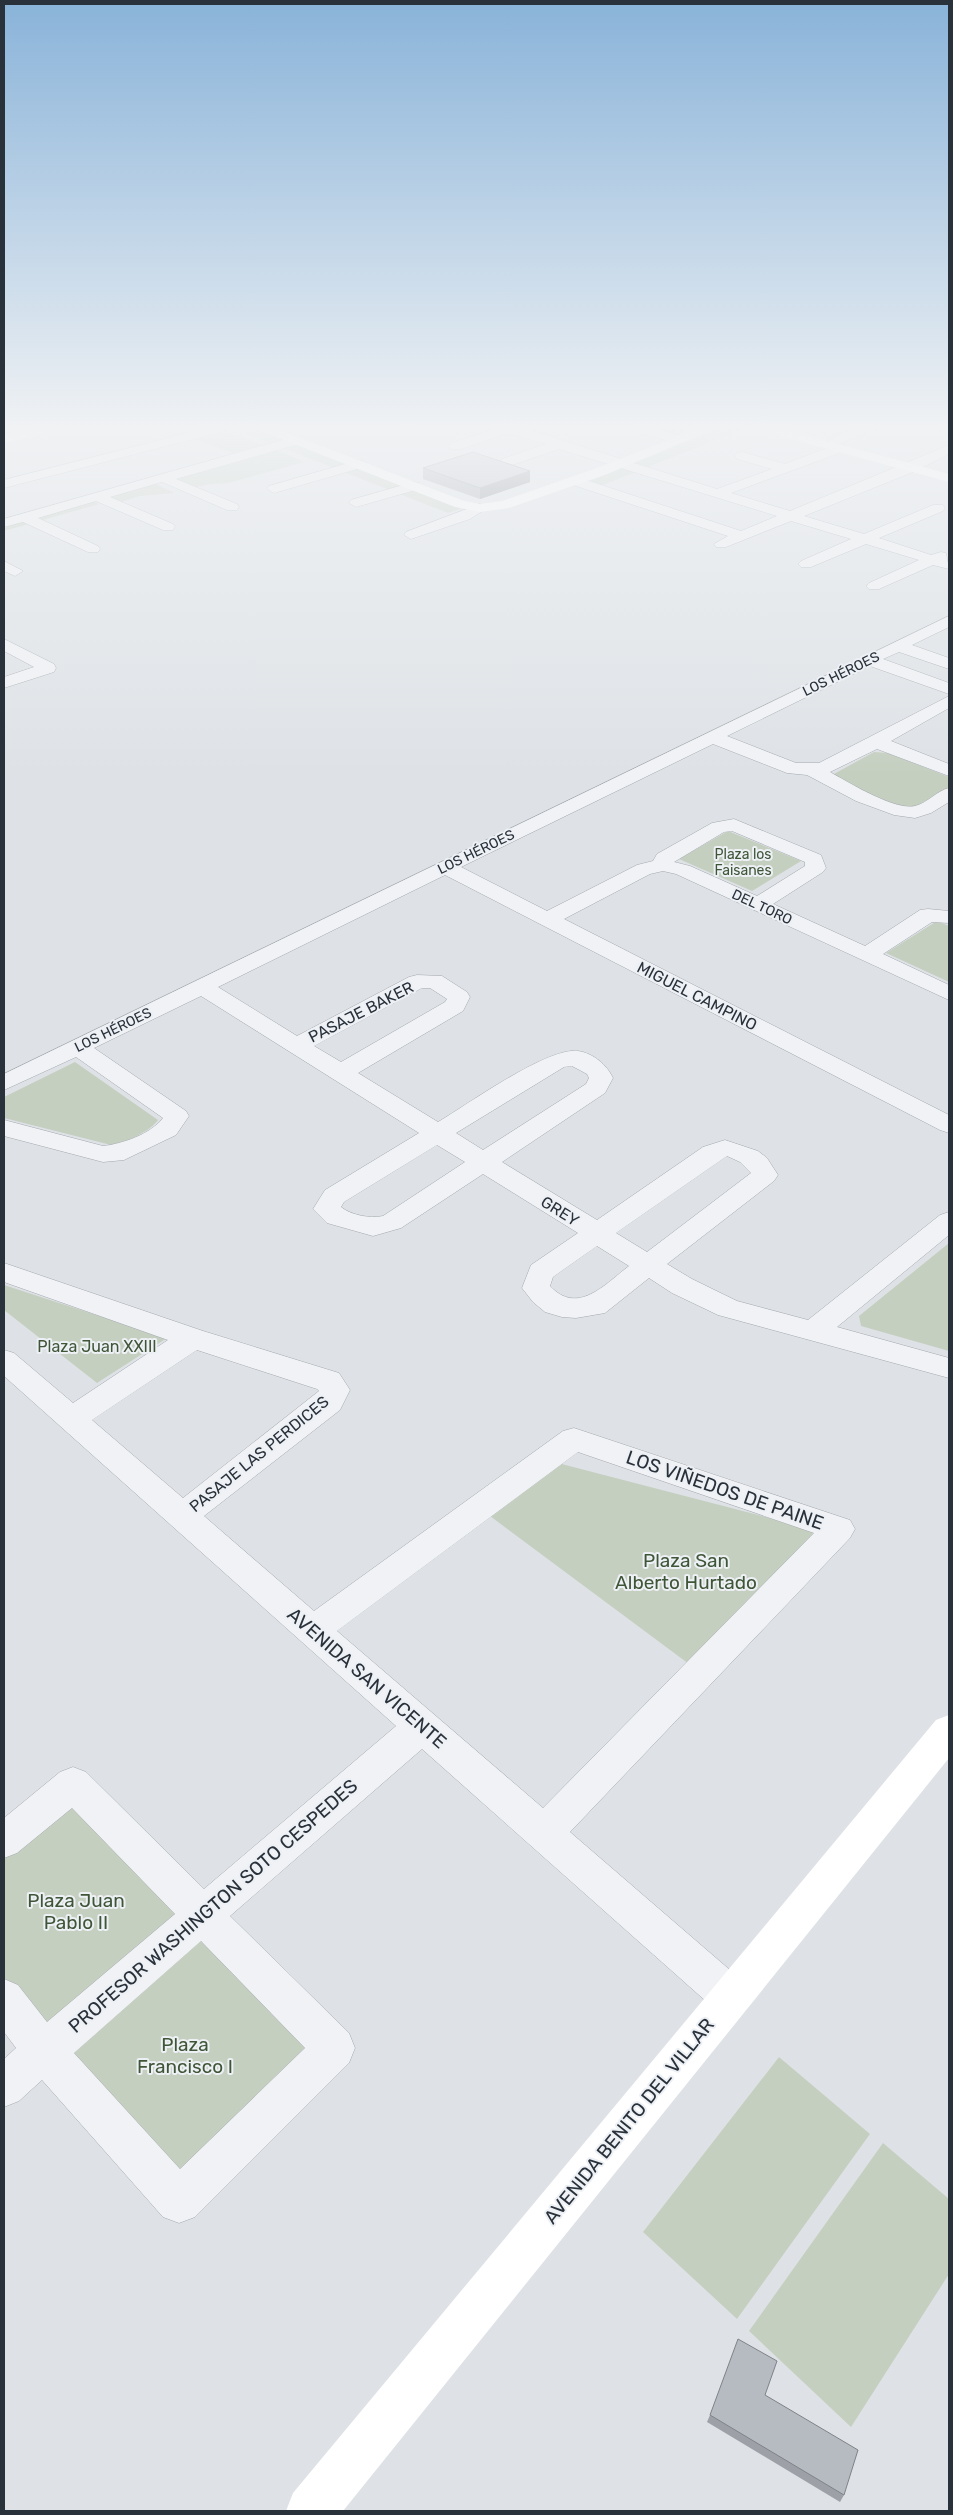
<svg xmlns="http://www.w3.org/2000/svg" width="953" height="2515" viewBox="0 0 953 2515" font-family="Rubik,sans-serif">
<rect width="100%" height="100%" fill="#dee2e6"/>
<path fill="#c5cfc0" d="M 220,423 L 243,423 L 463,508 L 448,513 Z
M 629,423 L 706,423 L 673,436 Z
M 733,423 L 758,423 L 598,487 L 585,483 Z
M 222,430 L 263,445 L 233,453 L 193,438 Z
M 276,450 L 304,462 L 228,483 L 209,484 L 193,488 L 170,479 Z
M 154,483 L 174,493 L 139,496 L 119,503 L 107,497 Z
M 91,501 L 99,504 L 4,531 L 4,526 Z
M 874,752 L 888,753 L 949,777 L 949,788 L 915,807 L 904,808 L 836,780 L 832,775 Z
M 728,831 L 801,861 L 752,891 L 679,859 Z
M 937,921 L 949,926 L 949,982 L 886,953 Z
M 75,1062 L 158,1120 C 148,1133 126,1142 111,1145 L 4,1118 L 4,1097 Z
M 949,1243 L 949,1351 L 861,1326 L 859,1316 Z
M 4,1285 L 167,1338 L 97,1383 L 4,1310 Z
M 554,1462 L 827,1533 L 693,1667 L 490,1516 Z
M 71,1799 L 179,1915 L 54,2030 L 4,1980 L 4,1855 Z
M 195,1930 L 315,2047 L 180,2180 L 64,2048 Z
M 779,2057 L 870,2134 L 737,2319 L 643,2232 Z
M 883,2143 L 949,2199 L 949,2274 L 851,2427 L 749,2331 Z"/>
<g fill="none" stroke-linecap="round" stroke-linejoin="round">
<defs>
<path id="street" d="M 31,423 L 47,423 L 55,428 L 49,432 Z
M 227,423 L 246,423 L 244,426 L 4,488 L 4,480 Z
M 412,423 L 433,423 L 431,426 L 404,432 L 398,428 L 400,425 Z
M 484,423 L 502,423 L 513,425 L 717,489 L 772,469 L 737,459 L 735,456 L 737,453 L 742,452 L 785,464 L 830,447 L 822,447 L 821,444 L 866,423 L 882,423 L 880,426 L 834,446 L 845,445 L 847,448 L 845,451 L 731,493 L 790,511 L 949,445 L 949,454 L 913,472 L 804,516 L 864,534 L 933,505 L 943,505 L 945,508 L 943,511 L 879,538 L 931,555 L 941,552 L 946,553 L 949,569 L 933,565 L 879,589 L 869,589 L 866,586 L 869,583 L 919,560 L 866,544 L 811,567 L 801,567 L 798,564 L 801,561 L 851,539 L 791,521 L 726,547 L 716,547 L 714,544 L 728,536 L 570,484 L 568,481 L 575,477 L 580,478 L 741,531 L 777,516 L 559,449 L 512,465 L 502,465 L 500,462 L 502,459 L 546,444 L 508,433 L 461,449 L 451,449 L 449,446 L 451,443 L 495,429 Z
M 614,423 L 632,423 L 685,437 L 686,440 L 680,444 L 616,426 Z
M 940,423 L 949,423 L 949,427 L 942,426 Z
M 297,436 L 303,440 L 302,443 L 176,479 L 237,504 L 239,507 L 237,510 L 227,510 L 162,482 L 110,497 L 173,524 L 175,527 L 173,530 L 163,530 L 96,501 L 38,518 L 98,546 L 100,549 L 98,552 L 88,552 L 23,522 L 4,527 L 4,519 Z
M 359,460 L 364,461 L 366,464 L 364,467 L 274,493 L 267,489 L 269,486 Z
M 414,482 L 419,483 L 421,486 L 419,489 L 356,507 L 349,503 L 351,500 Z
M 480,504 L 487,508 L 470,519 L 411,539 L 404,535 L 406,532 Z
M 4,561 L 23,571 L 15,576 L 4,571 Z
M 949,616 L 949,627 L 912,645 L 949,658 L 949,669 L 899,652 L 883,659 L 949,683 L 949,694 L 870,666 L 727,736 L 796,763 L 819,763 L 949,696 L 949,708 L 891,741 L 949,764 L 949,776 L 877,749 L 830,772 C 848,782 895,811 915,806 C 928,803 936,791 949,788 L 949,802 L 931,813 L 915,818 L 894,815 L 856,801 L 807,775 L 787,773 L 713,744 L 461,867 L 547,911 L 637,865 L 653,861 L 657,854 L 712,823 L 734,819 L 821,855 L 826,868 L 823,872 L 773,904 L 865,946 L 920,910 L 928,909 L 949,911 L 949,923 L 932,922 L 883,954 L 949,985 L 949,1000 L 676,874 L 663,871 L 650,874 L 564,919 L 949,1115 L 949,1133 L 940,1130 L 445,875 L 218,987 L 297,1036 L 409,977 L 417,975 L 442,976 L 467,992 L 470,997 L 463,1011 L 358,1073 L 438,1122 C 467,1105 547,1047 578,1051 C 593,1053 607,1065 613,1078 L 605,1093 L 502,1162 L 597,1220 L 703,1147 L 725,1140 L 758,1151 L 767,1158 L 778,1175 L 774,1181 L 667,1264 L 692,1279 L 737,1301 L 808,1320 L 940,1215 L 949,1212 L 949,1235 L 837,1327 L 949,1358 L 949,1378 L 718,1315 L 672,1293 L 649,1278 L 605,1313 L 576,1318 L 562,1317 L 545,1312 L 533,1302 L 522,1288 L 531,1265 L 578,1233 L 483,1174 L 401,1228 L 373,1236 L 327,1223 L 313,1209 L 325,1190 L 419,1133 L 201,996 L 94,1048 L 186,1111 L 189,1116 L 176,1135 L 124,1160 L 103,1162 L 4,1136 L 4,1120 L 103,1146 C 122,1144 151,1134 163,1118 L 76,1057 L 4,1090 L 4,1074 ZM 732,831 L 805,862 L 805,866 L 757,896 L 690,866 L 674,862 L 724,832 ZM 422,988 L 430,988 L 447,999 L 445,1002 L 341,1062 L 314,1046 ZM 572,1066 L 587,1074 L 589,1078 L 586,1084 L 483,1150 L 456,1133 L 564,1067 ZM 437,1145 L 465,1162 L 383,1216 C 370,1219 351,1215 341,1207 L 344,1202 ZM 727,1156 L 740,1162 L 751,1173 L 647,1252 L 616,1233 ZM 597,1246 L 629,1266 C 605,1284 578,1316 550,1286 L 553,1277 Z
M 4,639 L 54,664 L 56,668 L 54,672 L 4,688 L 4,677 L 34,667 L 4,651 Z
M 4,1263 L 203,1331 L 339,1373 L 350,1390 L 340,1410 L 204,1516 L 314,1611 L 563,1431 L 574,1428 L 850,1520 L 855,1529 L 850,1538 L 570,1832 L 745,1983 L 751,1997 L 745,2011 L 731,2017 L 717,2011 L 422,1749 L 230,1916 L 349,2033 L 355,2048 L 349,2063 L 195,2217 L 179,2223 L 163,2217 L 42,2080 L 19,2101 L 4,2107 L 4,2059 L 16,2048 L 4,2032 L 4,1979 L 18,1985 L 47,2022 L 175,1914 L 72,1808 L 17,1853 L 4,1858 L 4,1818 L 60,1772 L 73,1767 L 86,1772 L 204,1889 L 396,1726 L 4,1376 L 4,1350 L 14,1353 L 73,1403 L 168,1340 L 4,1282 ZM 197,1350 L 317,1389 L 319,1391 L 183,1498 L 92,1420 ZM 578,1452 L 814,1533 L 543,1808 L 337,1631 ZM 201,1941 L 305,2048 L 180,2169 L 74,2053 Z"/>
</defs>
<use href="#street" stroke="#a4a9af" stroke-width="1"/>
<use href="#street" fill="#f0f2f5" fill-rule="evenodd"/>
<path fill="#fff" fill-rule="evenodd" d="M 56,423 L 76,423 L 74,426 L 4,443 L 4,435 Z
M 246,423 L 262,423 L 464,501 L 480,504 L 502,501 L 597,468 L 712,423 L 728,423 L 607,474 L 509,508 L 480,512 L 455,507 L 248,426 Z
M 742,423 L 761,423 L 949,474 L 949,482 L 744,426 Z
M 949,1715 L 949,1758 L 343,2511 L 286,2511 L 293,2493 L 936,1720 Z"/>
</g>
<path fill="#9da1a7" d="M 423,468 L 530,471 L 530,482 L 480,499 L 423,479 Z
M 765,2395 L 844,2495 L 840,2502 L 707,2422 L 710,2415 Z"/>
<path fill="#7f8388" d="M 530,471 L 530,482 L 480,499 L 480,488 Z"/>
<path fill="#b6bbc2" stroke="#7f8388" d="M 473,452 L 530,471 L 480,488 L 423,468 Z
M 738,2339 L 777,2361 L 765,2395 L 858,2450 L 844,2495 L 710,2415 Z"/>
<linearGradient id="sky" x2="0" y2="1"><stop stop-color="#89b3d9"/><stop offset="0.55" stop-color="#f0f2f4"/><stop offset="1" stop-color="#f0f2f4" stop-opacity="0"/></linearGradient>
<rect width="953" height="775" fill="url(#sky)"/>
<g text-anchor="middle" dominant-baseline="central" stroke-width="4" stroke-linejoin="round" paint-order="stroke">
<g font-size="14" fill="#29313b" stroke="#edf0f4">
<text transform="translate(841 674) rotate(-26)">LOS HÉROES</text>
<text transform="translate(476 852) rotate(-26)">LOS HÉROES</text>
<text transform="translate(762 907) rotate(25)">DEL TORO</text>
<text transform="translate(113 1030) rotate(-26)">LOS HÉROES</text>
</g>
<g font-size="14" fill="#3f5537" stroke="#edf0f4">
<text x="743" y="854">Plaza los<tspan x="743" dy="16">Faisanes</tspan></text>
</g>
<g font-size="16" fill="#29313b" stroke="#edf0f4">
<text transform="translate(697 996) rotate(27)">MIGUEL CAMPINO</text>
<text transform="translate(361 1012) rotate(-27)">PASAJE BAKER</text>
<text transform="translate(560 1211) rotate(32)">GREY</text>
<text transform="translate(259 1454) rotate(-39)">PASAJE LAS PERDICES</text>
</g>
<g font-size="16" fill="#3f5537" stroke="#edf0f4">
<text x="97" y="1346">Plaza Juan XXIII</text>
</g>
<g font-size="19" fill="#29313b" stroke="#edf0f4">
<text transform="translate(725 1490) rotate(19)">LOS VIÑEDOS DE PAINE</text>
<text transform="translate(367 1678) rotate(41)">AVENIDA SAN VICENTE</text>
<text transform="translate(213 1906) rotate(-41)">PROFESOR WASHINGTON SOTO CESPEDES</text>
<text transform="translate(629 2121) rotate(-51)">AVENIDA BENITO DEL VILLAR</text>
</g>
<g font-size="19" fill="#3f5537" stroke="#edf0f4">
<text x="686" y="1560">Plaza San<tspan x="686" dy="22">Alberto Hurtado</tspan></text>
<text x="76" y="1900">Plaza Juan<tspan x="76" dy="22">Pablo II</tspan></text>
<text x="185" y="2044">Plaza<tspan x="185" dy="22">Francisco I</tspan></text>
</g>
</g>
<rect width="953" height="2515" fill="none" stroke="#29313b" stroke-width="10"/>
</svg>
